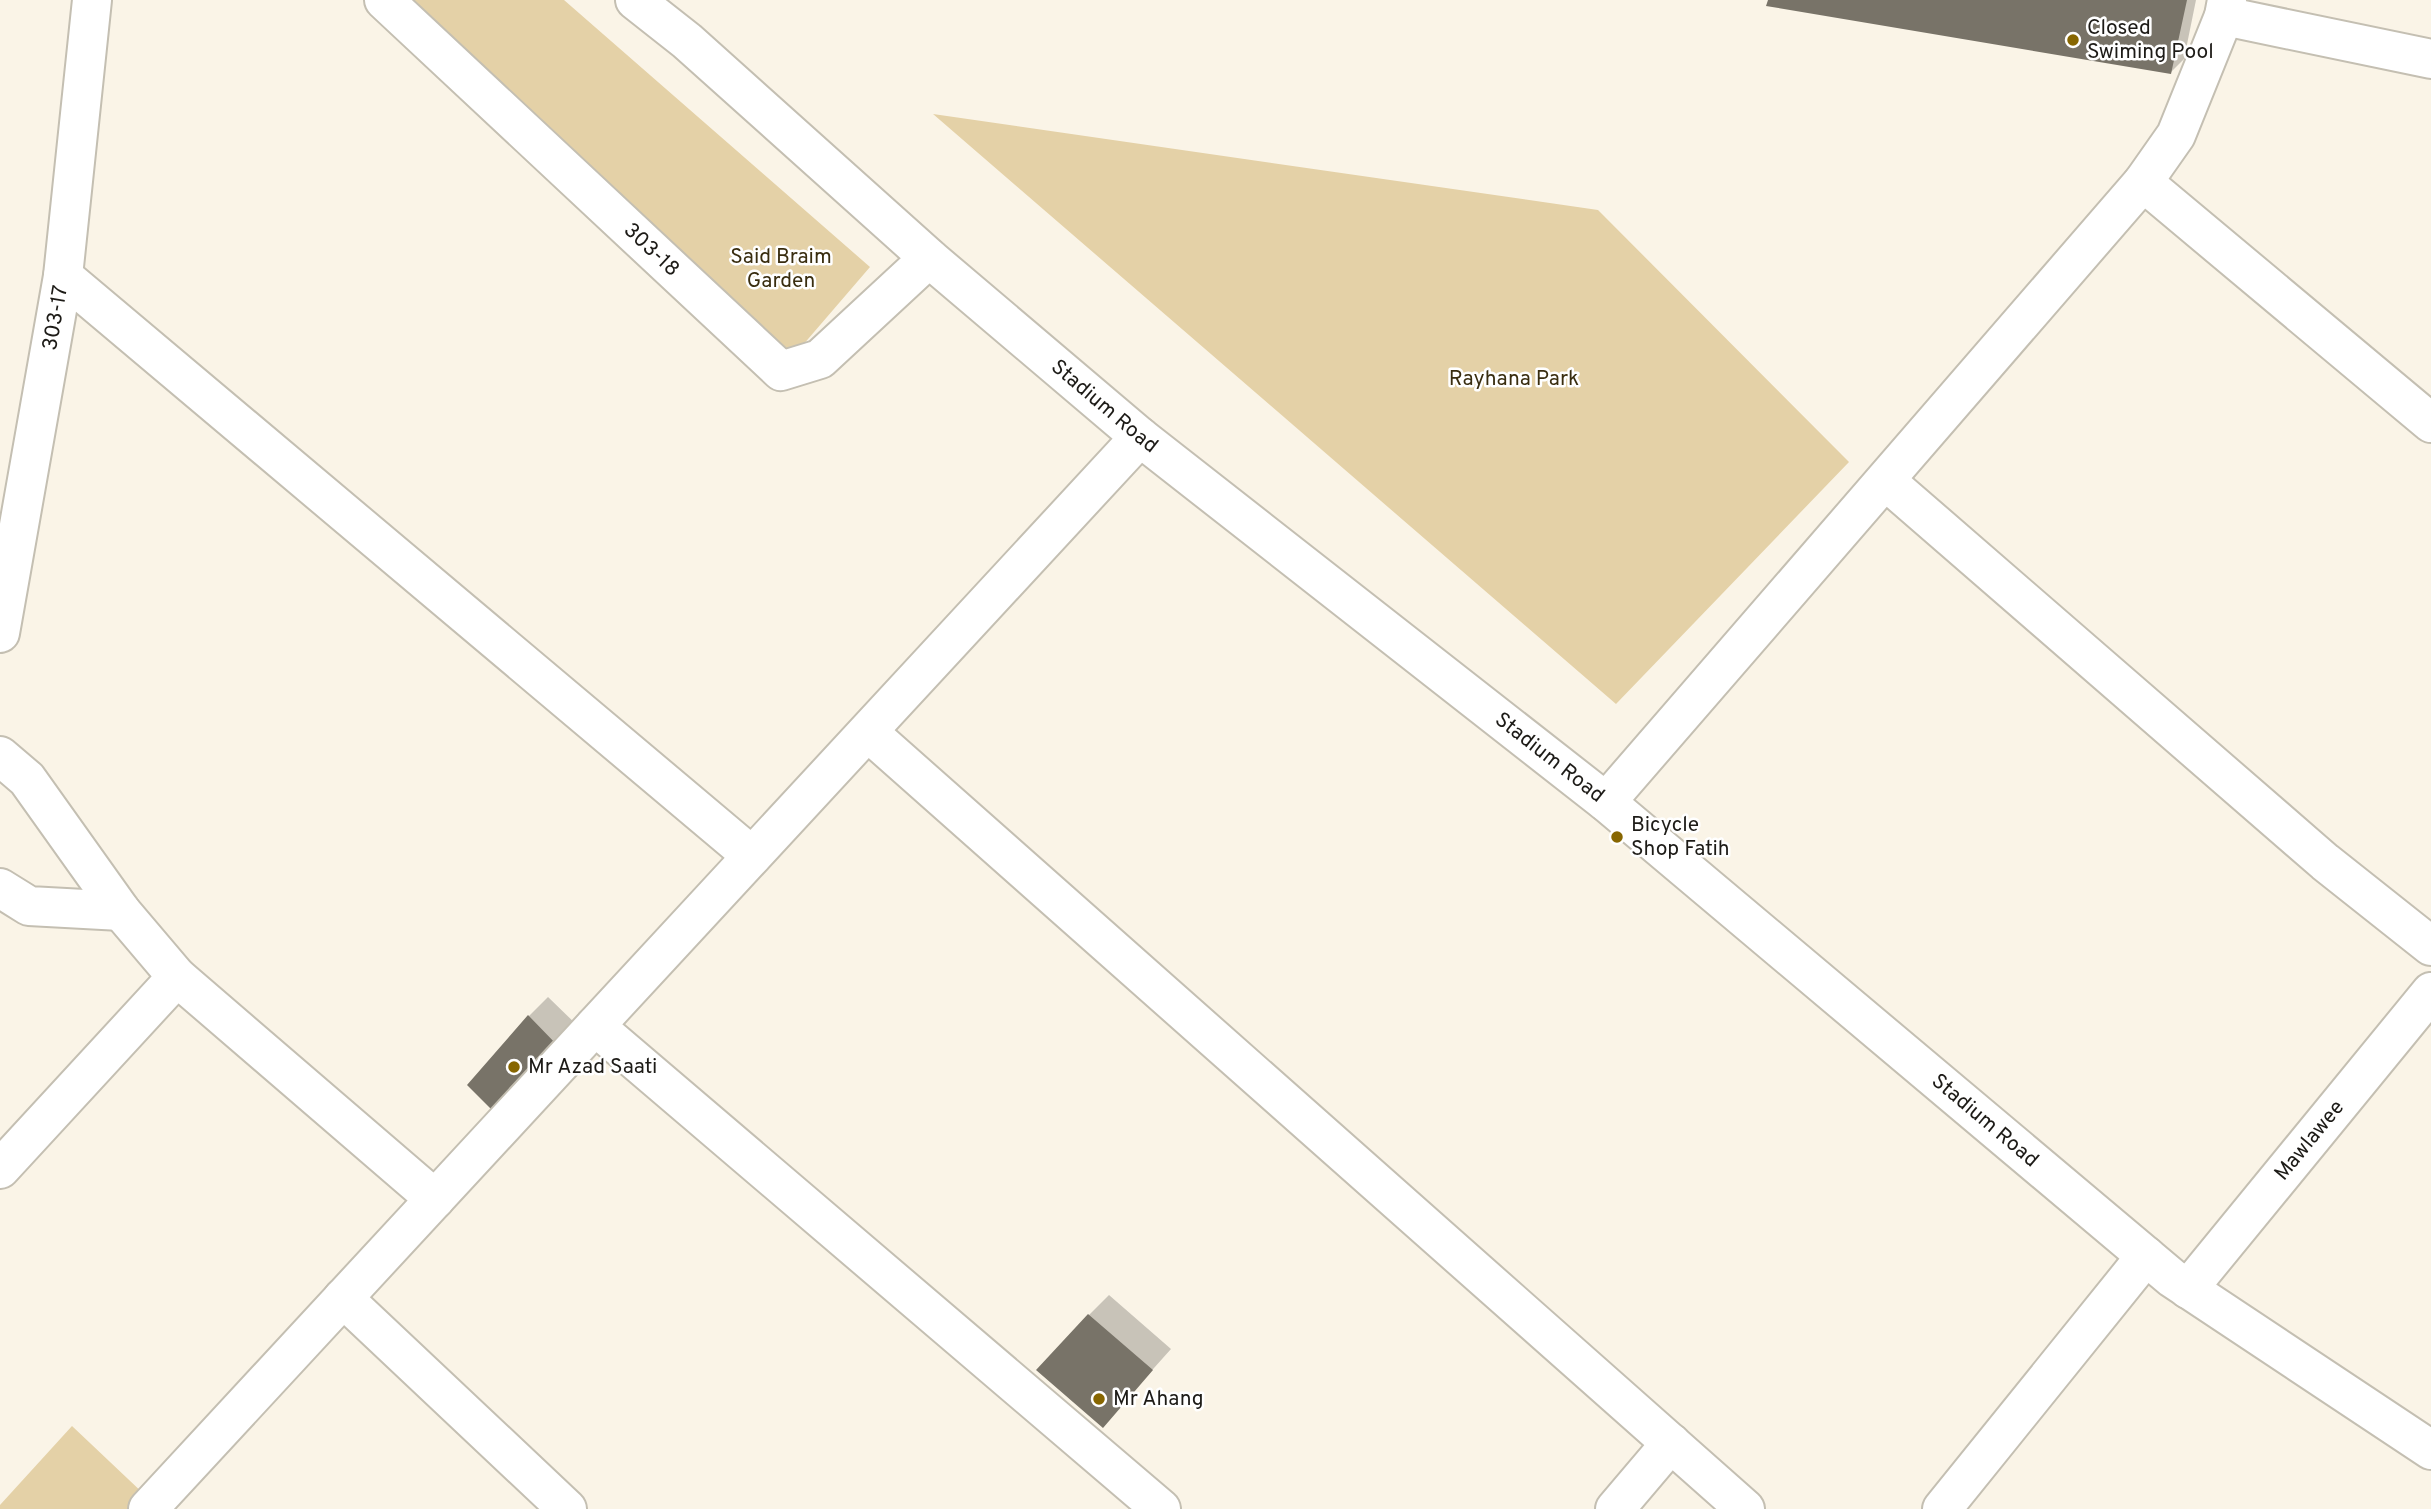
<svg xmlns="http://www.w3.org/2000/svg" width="2431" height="1509" viewBox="0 0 2431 1509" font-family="Overpass,sans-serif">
<rect width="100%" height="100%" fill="#faf4e7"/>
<path fill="#e4d1a7" d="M 399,0 L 564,0 L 870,267 L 790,360 Z
M 933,114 L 1598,210 L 1849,462 L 1616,704 Z
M 72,1426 L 146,1496 L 134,1509 L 0,1509 L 0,1505 Z"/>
<path fill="#0003" d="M 1769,0 L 2196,0 L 2184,59 L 2171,72 Z
M 548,997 L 579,1027 L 519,1095 L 529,1016 Z
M 1109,1295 L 1171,1349 L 1103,1425 L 1089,1315 Z"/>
<path fill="#787368" d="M 1768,0 L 2187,0 L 2171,74 L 1766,6 Z
M 528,1015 L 560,1048 L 499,1117 L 467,1085 Z
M 1088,1314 L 1153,1370 L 1103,1428 L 1036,1370 Z"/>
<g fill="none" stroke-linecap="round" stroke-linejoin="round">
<defs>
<g id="street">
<path id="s1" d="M 384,0 L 781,371 L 820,359 L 929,258"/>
<path d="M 2224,16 L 2431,59"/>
<path d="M 2143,182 L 2431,423"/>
<path d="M 63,276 L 752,856"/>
<path d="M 1886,481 L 2325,862 L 2431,946"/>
<path id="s2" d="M 0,633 L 63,276 L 92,0"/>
<path d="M 868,732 L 1745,1509"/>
<path d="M 0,756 L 27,779 L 121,911 L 177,977 L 435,1199"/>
<path d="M 1606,802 L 2143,182 L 2176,135 L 2224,16 L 2227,0"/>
<path d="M 0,888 L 29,906 L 121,911"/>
<path d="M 595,1026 L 1161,1509"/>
<path d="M 0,1169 L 177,977"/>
<path id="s3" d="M 2188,1289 L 2431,992"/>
<path d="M 343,1298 L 567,1509"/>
<path d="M 148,1509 L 1140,437"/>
<path d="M 1615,1509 L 1671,1443"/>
<path d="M 1942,1509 L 2146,1256"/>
</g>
<g id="secondary">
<path id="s4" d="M 635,0 L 687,41 L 929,258 L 1140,437 L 1606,802 L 2172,1278 L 2431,1450"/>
</g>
</defs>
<use href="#street" stroke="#c4bfb2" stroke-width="42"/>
<use href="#secondary" stroke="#c4bfb2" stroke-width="42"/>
<use href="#street" stroke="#fff" stroke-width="38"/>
<use href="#secondary" stroke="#fff" stroke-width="38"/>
</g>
<g fill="#876601" stroke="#fff" stroke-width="2.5">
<circle cx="2073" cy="40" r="7"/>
<circle cx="1617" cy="837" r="7"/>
<circle cx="514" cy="1067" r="7"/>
<circle cx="1099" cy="1399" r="7"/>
</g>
<g text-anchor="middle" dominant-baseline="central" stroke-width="5" stroke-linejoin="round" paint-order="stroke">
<g font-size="21" fill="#1d1b17" stroke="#fff" text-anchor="start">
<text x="2087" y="28">Closed<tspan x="2087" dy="24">Swiming Pool</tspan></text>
<text x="1631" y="825">Bicycle<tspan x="1631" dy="24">Shop Fatih</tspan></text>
<text x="528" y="1067">Mr Azad Saati</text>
<text x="1113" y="1399">Mr Ahang</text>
</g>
<g font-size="21" fill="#1d1b17" stroke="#fff">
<text stroke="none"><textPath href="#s1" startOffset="366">303-18</textPath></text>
<text stroke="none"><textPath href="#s2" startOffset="320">303-17</textPath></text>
<text stroke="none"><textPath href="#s4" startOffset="621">Stadium Road</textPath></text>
<text stroke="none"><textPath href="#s4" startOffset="1188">Stadium Road</textPath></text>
<text stroke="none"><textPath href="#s4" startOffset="1755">Stadium Road</textPath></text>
<text stroke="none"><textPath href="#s3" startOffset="192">Mawlawee</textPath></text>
</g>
<g font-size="21" fill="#392d0f" stroke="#fff">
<text x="781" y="257">Said Braim<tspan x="781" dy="24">Garden</tspan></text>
<text x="1514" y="379">Rayhana Park</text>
</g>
</g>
</svg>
